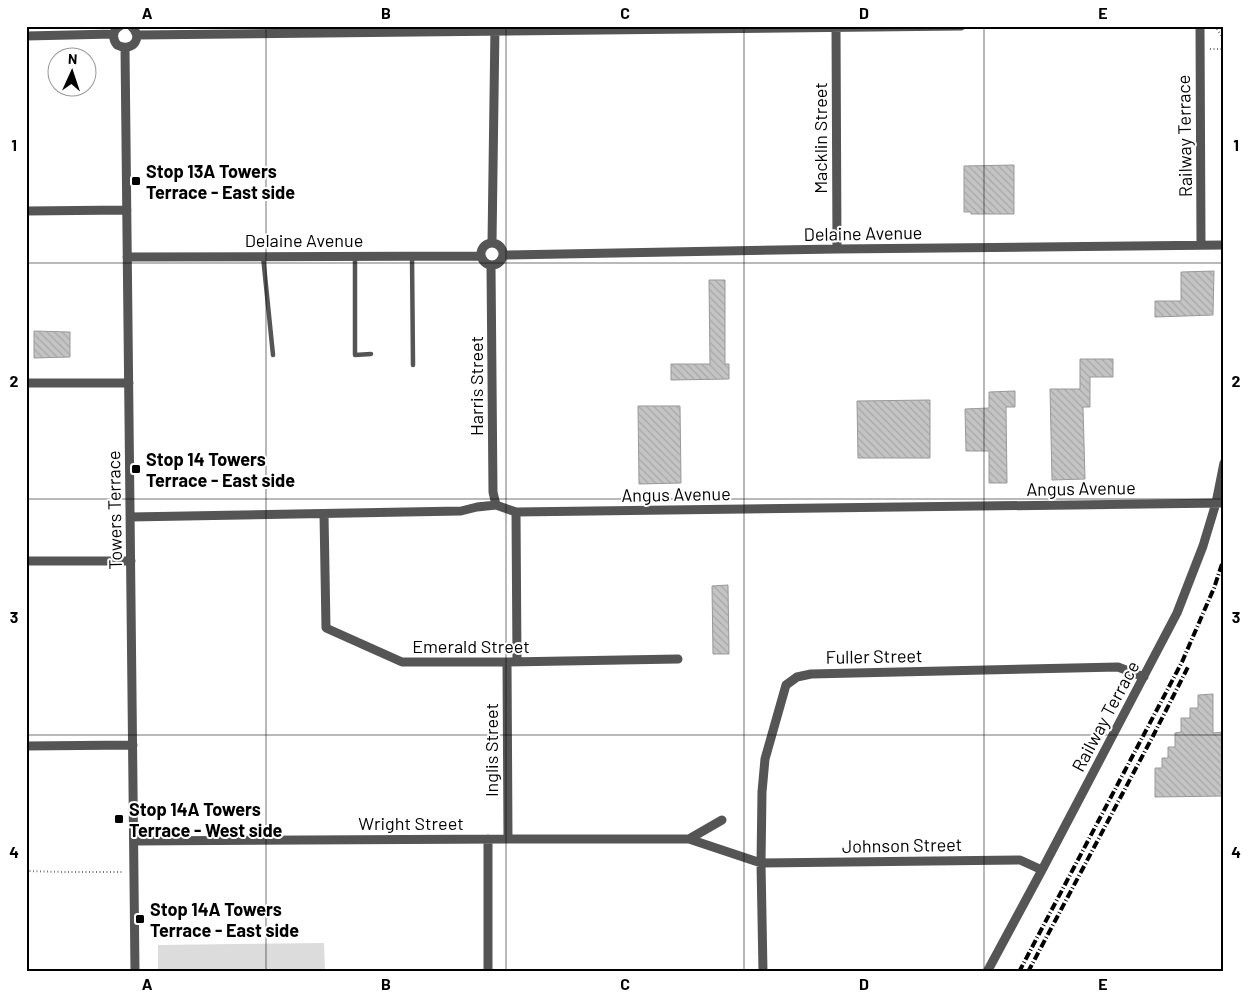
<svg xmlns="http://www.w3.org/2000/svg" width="1250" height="998" viewBox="0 0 1250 998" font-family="Barlow,sans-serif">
<defs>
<pattern id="building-back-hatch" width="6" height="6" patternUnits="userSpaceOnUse" patternTransform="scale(1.25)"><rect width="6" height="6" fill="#c4c4c4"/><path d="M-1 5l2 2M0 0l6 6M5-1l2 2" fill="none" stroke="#a7a7a7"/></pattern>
</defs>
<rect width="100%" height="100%" fill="#fff"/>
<path fill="#dcdcdc" d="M 324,943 L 325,972 L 158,972 L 158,945 Z"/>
<path fill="url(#building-back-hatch)" stroke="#999" d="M 1014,165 L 1014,214 L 971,214 L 971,212 L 964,212 L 964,166 Z
M 1214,271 L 1213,315 L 1155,317 L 1155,301 L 1181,301 L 1181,272 Z
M 709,280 L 725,280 L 725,364 L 729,364 L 729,379 L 671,380 L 671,364 L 710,364 Z
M 34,331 L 70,332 L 70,357 L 34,358 Z
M 1080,359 L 1113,359 L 1113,377 L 1090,377 L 1090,407 L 1083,407 L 1085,479 L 1052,480 L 1050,389 L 1080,389 Z
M 1015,391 L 1015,407 L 1006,407 L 1007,483 L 989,483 L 989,451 L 966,451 L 965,409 L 989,408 L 989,392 Z
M 930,400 L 930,458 L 858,458 L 857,401 Z
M 638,406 L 680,406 L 681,483 L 639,484 Z
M 728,585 L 729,654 L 713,654 L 712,586 Z
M 1213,694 L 1213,733 L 1224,732 L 1224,796 L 1155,797 L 1155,768 L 1162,768 L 1162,758 L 1168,758 L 1168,747 L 1175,747 L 1175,733 L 1181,732 L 1181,718 L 1190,718 L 1190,708 L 1198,708 L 1198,695 Z"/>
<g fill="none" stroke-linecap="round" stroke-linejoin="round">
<path stroke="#777" stroke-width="2" stroke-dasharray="1 2.5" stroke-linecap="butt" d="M 1215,26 L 1224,40
M 1210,49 L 1224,49
M 26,871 L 65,872 L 124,872"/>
<path stroke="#555" stroke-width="4.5" d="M 263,256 L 273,355
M 412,256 L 413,365
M 355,257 L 355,355 L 371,354"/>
<path stroke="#555" stroke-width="9" d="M 120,26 C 112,31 112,38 117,45 C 133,53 144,37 131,26
M 836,26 L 837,249
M 1200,26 L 1201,245
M 137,35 L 961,26
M 26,36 L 114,34
M 125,48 L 135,972
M 26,211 L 127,210
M481 254a11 11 0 1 1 22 0a11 11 0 1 1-22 0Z
M 492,243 L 495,26
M 504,255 L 837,249 L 1224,245
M 127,257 L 481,256
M 491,266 L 493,492 L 496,505
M 26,383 L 129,383
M 516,512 L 517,662
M 324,514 L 326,628 L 402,662 L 507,662 L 678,659
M 130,517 L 461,511 L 477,507 L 496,505 L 516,512 L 1224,503
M 26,561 L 131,561
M 507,662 L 508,839
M 26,746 L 133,745
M 488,839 L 488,972
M 689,839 L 722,820
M 134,841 L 508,839 L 689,839 L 761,863 L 1020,860 L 1042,870
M 763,972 L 761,863 L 762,792 L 765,759 L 786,685 L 797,677 L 811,674 L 1118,667 L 1144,677
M 987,972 L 1042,870 L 1177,613 L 1203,546 L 1216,503 L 1224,463"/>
<path stroke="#000" stroke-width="4" stroke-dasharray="8 2.5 1 2.5" stroke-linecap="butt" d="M 1019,972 L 1182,662 L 1214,588 L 1224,558
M 1028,972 L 1153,736 L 1188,667"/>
</g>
<path fill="none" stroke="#000" stroke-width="1" stroke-opacity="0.55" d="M 266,26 L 266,972M 506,26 L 506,972M 744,26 L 744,972M 984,26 L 984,972M 26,263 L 1224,263M 26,499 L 1224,499M 26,735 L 1224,735"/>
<g fill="#000" stroke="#fff" stroke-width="2">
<rect x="131" y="176" width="10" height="10" rx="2.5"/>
<rect x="131" y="464" width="10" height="10" rx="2.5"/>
<rect x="114" y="814" width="10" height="10" rx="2.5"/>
<rect x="135" y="914" width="10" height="10" rx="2.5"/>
</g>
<g text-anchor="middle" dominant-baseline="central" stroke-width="4" stroke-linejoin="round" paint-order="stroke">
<g font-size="18" fill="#000" stroke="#fff">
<text transform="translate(1184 136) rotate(-91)">Railway Terrace</text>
<text transform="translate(820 138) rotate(-90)">Macklin Street</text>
<text transform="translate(863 233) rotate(-1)">Delaine Avenue</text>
<text x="304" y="240">Delaine Avenue</text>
<text transform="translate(476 386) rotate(-90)">Harris Street</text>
<text transform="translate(1081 488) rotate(-1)">Angus Avenue</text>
<text transform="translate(676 494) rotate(-1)">Angus Avenue</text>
<text transform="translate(114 510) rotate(-91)">Towers Terrace</text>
<text x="471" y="646">Emerald Street</text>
<text transform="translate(874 656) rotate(-1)">Fuller Street</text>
<text transform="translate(1105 716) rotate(-62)">Railway Terrace</text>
<text transform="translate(491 750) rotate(-90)">Inglis Street</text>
<text x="411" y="823">Wright Street</text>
<text transform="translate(902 845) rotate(-1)">Johnson Street</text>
</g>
<g font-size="18" font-weight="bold" fill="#000" stroke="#fff" text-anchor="start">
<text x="146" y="171">Stop 13A Towers<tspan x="146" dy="21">Terrace - East side</tspan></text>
<text x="146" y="459">Stop 14 Towers<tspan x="146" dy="21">Terrace - East side</tspan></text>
<text x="129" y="809">Stop 14A Towers<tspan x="129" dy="21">Terrace - West side</tspan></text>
<text x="150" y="909">Stop 14A Towers<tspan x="150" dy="21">Terrace - East side</tspan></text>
</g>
</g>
<rect width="1250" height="998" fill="none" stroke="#ffffff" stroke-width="55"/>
<g transform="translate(72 72) rotate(3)"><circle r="24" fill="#ffffff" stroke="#999999"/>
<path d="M0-4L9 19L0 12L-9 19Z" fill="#000000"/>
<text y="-8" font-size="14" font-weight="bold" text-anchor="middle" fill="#000000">N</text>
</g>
<rect x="28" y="28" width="1194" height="942" fill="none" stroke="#000" stroke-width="2"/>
<g font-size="16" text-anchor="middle" font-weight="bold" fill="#000">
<text x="147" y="19">A</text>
<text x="386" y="19">B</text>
<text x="625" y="19">C</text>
<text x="864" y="19">D</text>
<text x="1103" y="19">E</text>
<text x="14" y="151">1</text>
<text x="1236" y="151">1</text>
<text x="14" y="387">2</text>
<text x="1236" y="387">2</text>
<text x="14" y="623">3</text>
<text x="1236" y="623">3</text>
<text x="14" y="858">4</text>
<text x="1236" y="858">4</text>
<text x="147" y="990">A</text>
<text x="386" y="990">B</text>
<text x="625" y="990">C</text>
<text x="864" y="990">D</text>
<text x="1103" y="990">E</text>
</g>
</svg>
